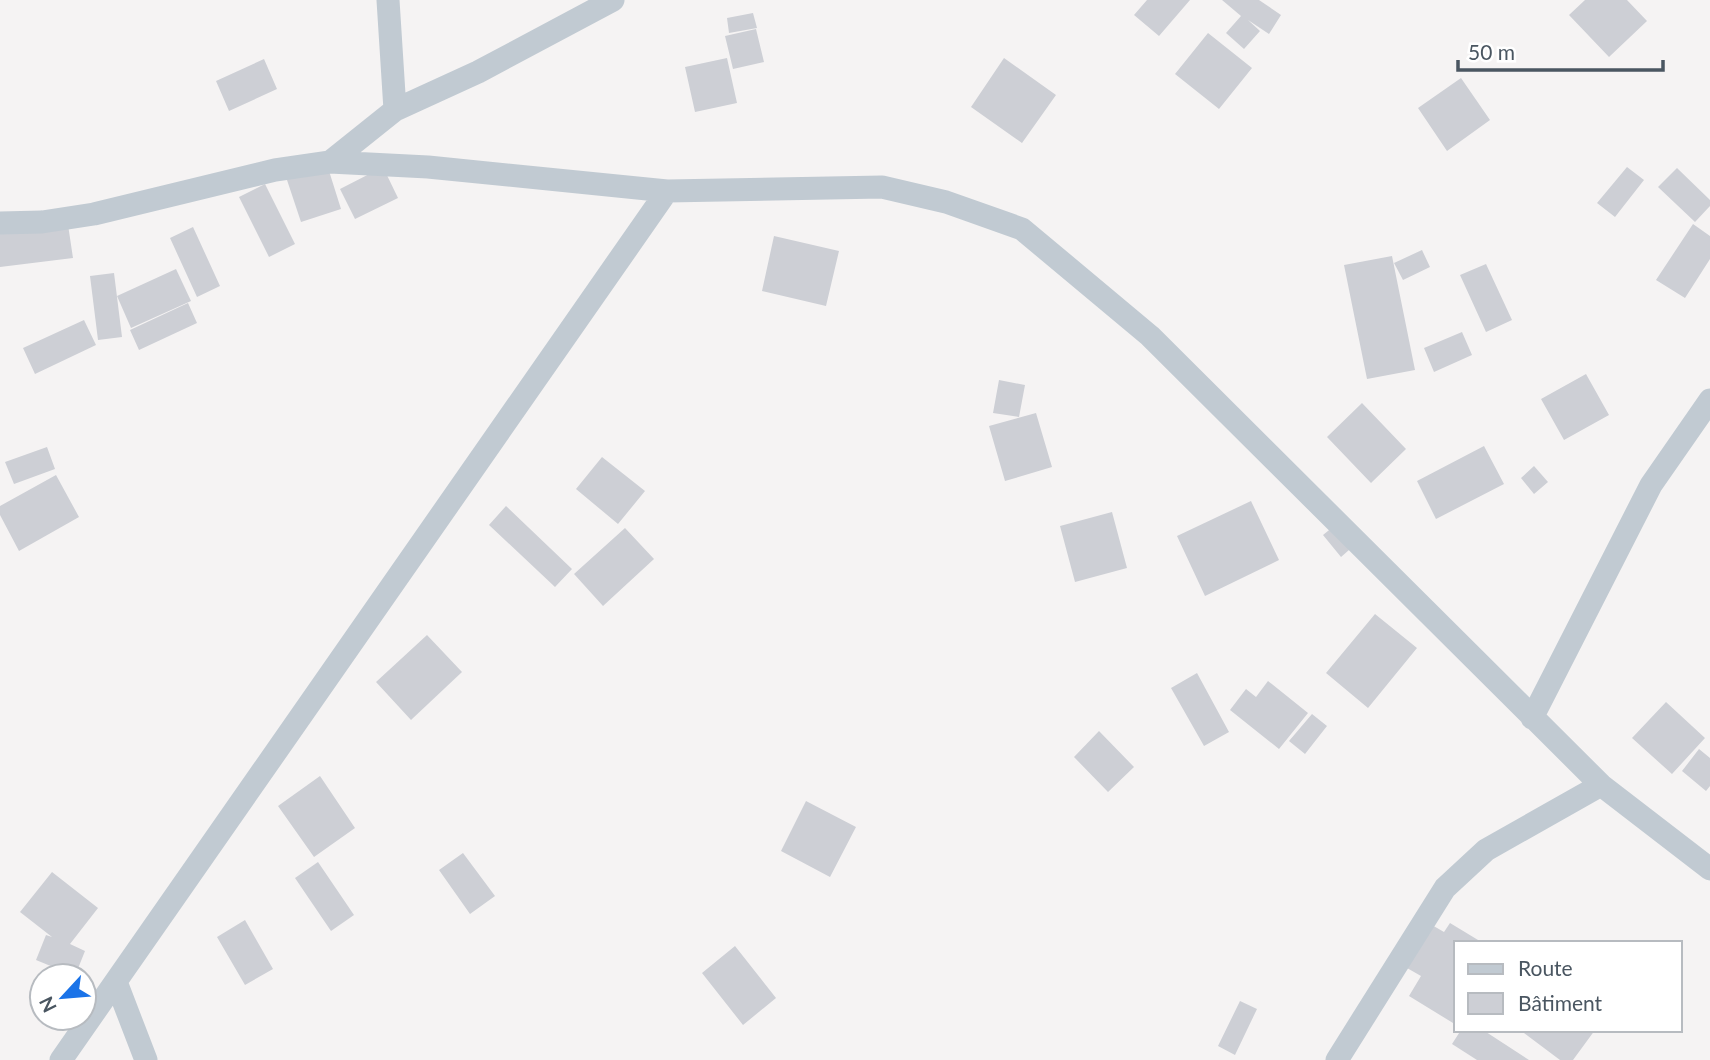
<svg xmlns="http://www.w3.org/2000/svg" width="1710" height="1060" viewBox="0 0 1710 1060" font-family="Lato,sans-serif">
<rect width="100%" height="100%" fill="#f5f3f3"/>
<path fill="#cdcfd5" d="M 1147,0 L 1190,0 L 1159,36 L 1134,15 Z
M 1222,0 L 1259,0 L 1281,15 L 1269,34 L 1248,20 L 1260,31 L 1244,49 L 1226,33 L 1241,16 Z
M 1585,0 L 1627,0 L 1647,21 L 1609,57 L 1569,15 Z
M 753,13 L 757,28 L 729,33 L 727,18 Z
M 756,29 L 764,62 L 733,69 L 725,36 Z
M 1208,33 L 1252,68 L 1219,109 L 1175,74 Z
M 727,58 L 737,103 L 695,112 L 685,67 Z
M 1004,58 L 1056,95 L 1022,143 L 971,107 Z
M 264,59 L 277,89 L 229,111 L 216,81 Z
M 1461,78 L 1490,120 L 1447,151 L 1418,108 Z
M 324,155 L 341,209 L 301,222 L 283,168 Z
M 383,167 L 398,198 L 355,219 L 340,189 Z
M 1627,167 L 1644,180 L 1615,217 L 1597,203 Z
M 1677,168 L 1710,200 L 1710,206 L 1695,222 L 1658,187 Z
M 265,184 L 295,244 L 269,257 L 239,197 Z
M 67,218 L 73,258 L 0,267 L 0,226 Z
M 1693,224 L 1710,236 L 1710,259 L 1685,298 L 1656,280 Z
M 193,227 L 220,286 L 197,297 L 170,238 Z
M 774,236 L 839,251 L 826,306 L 762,291 Z
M 1422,250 L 1430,267 L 1403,280 L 1394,263 Z
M 1392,256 L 1415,370 L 1367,379 L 1344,265 Z
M 1486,264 L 1512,320 L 1486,332 L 1460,275 Z
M 176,269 L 191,301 L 131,328 L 117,296 Z
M 114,273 L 122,337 L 98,340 L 90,276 Z
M 188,303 L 197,323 L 139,350 L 130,330 Z
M 84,320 L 96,345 L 35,374 L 23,348 Z
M 1462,332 L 1472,355 L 1434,372 L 1424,348 Z
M 1586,374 L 1609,415 L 1564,440 L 1541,399 Z
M 999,380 L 1025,385 L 1019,417 L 993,413 Z
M 1362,403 L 1406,449 L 1371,483 L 1327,437 Z
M 1036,413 L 1052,467 L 1005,481 L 989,426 Z
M 1484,446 L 1504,484 L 1436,519 L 1417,481 Z
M 47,447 L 55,469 L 14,484 L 5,462 Z
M 602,457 L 645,491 L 618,524 L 576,489 Z
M 1534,466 L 1548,482 L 1534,494 L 1521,478 Z
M 56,475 L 79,517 L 19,551 L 0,515 L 0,506 Z
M 1251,501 L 1279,560 L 1205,596 L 1177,536 Z
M 506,506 L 572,569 L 555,587 L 489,525 Z
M 1112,512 L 1127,568 L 1075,582 L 1060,526 Z
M 1339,522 L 1357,543 L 1341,557 L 1323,535 Z
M 625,528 L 654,559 L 603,606 L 574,574 Z
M 1375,614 L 1417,648 L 1368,708 L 1326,673 Z
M 427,635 L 462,672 L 411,720 L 376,682 Z
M 1197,673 L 1229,732 L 1204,746 L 1171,688 Z
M 1268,681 L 1308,713 L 1279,749 L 1230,710 L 1246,689 L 1256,697 Z
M 1666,702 L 1705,738 L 1672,774 L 1632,738 Z
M 1312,714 L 1327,726 L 1305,754 L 1289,741 Z
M 1099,731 L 1134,767 L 1108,792 L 1074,757 Z
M 1699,749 L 1710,758 L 1710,786 L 1706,791 L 1682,771 Z
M 320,776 L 355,828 L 314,857 L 278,806 Z
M 806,801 L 856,827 L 830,877 L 781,851 Z
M 463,853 L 495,896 L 470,914 L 439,870 Z
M 318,862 L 354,915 L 331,931 L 295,878 Z
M 52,872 L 98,908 L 70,944 L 85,951 L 75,976 L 36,960 L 46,935 L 52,937 L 20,912 Z
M 1418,917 L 1444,932 L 1450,923 L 1483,943 L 1456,943 L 1456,1018 L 1453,1023 L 1409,996 L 1421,976 L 1393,960 Z
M 245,920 L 273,969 L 245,985 L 217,937 Z
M 735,946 L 776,998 L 743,1025 L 702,973 Z
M 1240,1001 L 1257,1009 L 1235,1055 L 1218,1046 Z
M 1461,1030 L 1483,1030 L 1529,1060 L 1477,1060 L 1452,1044 Z
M 1520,1030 L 1595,1030 L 1573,1060 L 1560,1060 Z"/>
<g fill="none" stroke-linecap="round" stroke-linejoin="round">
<path stroke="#c1cad2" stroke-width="23" d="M 395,110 L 478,72 L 613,0
M 330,162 L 395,110 L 388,0
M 0,223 L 42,222 L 94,214 L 275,170 L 330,162 L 428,167 L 667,191 L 882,187 L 946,202 L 1022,229 L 1150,336 L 1601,785 L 1710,869
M 1532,718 L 1651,485 L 1710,400
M 116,982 L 146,1060
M 61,1060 L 667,191
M 1337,1060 L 1445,888 L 1486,850 L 1601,785"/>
</g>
<rect x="1454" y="941" width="228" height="91" fill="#ffffff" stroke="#b7bbc0" stroke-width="2"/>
<rect x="1468" y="964" width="35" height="10" fill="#c1cad2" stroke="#b7bbc0" stroke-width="2"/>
<text x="1518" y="976" font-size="21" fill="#4a5661">Route</text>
<rect x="1468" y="993" width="35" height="21" fill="#cdcfd5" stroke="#b7bbc0" stroke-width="2"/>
<text x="1518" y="1011" font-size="21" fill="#4a5661">Bâtiment</text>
<g transform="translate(63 997) rotate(244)"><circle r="33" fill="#ffffff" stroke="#b7bbc0" stroke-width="2"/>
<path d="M0-5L12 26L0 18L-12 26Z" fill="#1a73e8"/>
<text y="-10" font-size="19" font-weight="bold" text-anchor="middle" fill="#4a5661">N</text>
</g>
<path d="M1458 60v10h205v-10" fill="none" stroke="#4a5661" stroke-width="3.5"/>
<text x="1468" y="60" font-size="21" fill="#4a5661" stroke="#ffffff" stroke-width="5" paint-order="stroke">50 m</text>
</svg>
